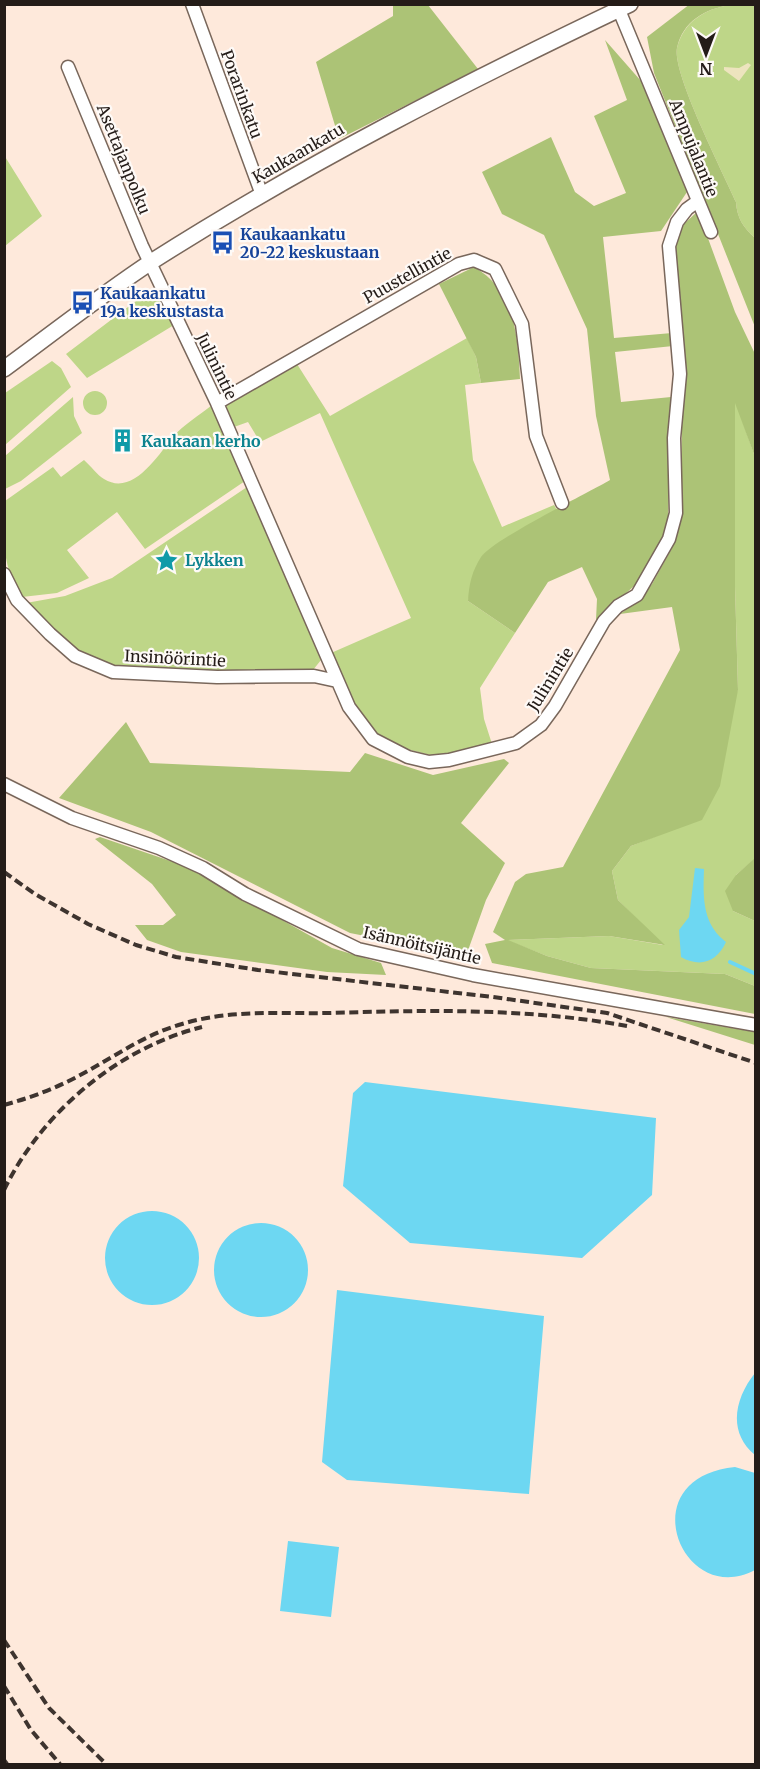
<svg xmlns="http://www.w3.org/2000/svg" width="760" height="1769" viewBox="0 0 760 1769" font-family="Merriweather,serif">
<rect width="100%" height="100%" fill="#fee9db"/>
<path fill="#bed688" d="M 730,5 L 755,5 L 755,238 C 743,227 737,218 736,202 C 724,174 672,73 677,48 C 684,21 705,9 730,5 Z
M 4,155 L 42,216 L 5,246 L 4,246 Z
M 159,292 L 174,325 L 87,378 L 66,354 L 140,298 Z
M 467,338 L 476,357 L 481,383 L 465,385 L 473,460 L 502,527 L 554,505 L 557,510 L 483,555 L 468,601 L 515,633 L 480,688 L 484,719 L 492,744 L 435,756 L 394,746 L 361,722 L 331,653 L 411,618 L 320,413 L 260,442 L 248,422 L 234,427 L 226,408 L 228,402 L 297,364 L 330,416 Z
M 52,361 L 61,368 L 71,387 L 5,445 L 5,393 Z
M83 403a12 12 0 1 1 24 0a12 12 0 1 1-24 0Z
M 73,397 L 74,416 L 82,433 L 21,481 L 5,489 L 5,456 Z
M 735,400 L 755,457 L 756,858 L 736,875 L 733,911 L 755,921 L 755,986 L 725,974 L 591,968 L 547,956 L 506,940 L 609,936 L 663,945 L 618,900 L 612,871 L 631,846 L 659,835 L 738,690 L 735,586 Z
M 212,405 L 245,481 L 145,549 L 117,512 L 67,550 L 89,578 L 57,593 L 22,597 C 3,571 1,533 5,501 L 53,467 L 61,477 L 84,460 C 91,466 97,475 104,479 C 133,497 158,455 173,437 C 183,425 200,415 212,405 Z
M 247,487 L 321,660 L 313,670 L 193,671 L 102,665 L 85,656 L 26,603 L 65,596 L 112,578 Z"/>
<path fill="#acc376" d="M 690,4 L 730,5 C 705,9 683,21 677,48 C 672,73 724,174 736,202 C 737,218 743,227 755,238 L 755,327 L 654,73 L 647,37 Z
M 428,5 L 478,69 L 339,139 L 316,62 L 393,16 L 393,5 Z
M 605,40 L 641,81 L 687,192 L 661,231 L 603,237 L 614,338 L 672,333 L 673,346 L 615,352 L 621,402 L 671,397 L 668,523 L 661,546 L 643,578 L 596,620 L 597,599 L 582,567 L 548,582 L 515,633 L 468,601 C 469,584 472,571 481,557 C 494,539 586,494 610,480 L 596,416 L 587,329 L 544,235 L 502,214 L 482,172 L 551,137 L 575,192 L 594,206 L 626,193 L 594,116 L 627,100 Z
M 698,211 L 735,312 L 756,356 L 755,457 L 735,403 L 735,586 L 738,690 L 720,786 L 702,820 L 631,846 L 612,871 L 618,900 L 665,945 L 609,936 L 508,940 L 547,956 L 591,968 L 725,974 L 755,986 L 755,1014 L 492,963 L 485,944 L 505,940 L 493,932 L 515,882 L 526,874 L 563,867 L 680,650 L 672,607 L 620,614 L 639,600 L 652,584 L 672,548 L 680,514 L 684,339 L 673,246 L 684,224 Z
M 474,267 C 515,290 518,337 520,379 L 481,383 L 476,357 L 439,284 Z
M 126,722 L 150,763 L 350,772 L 365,753 L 433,775 L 504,759 L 509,763 L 461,823 L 505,863 L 486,900 L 466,956 L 350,933 L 151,832 L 59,798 Z
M 100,837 L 188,867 L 332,948 L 381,963 L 386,975 L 327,972 L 181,952 L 147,940 L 135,925 L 163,925 L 176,915 L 152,884 L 95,839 Z
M 755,858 L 755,921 L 733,911 L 725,891 L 736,875 Z
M 666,1017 L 755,1032 L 755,1045 Z"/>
<path fill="#ede4be" d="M 748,63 L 751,65 L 739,81 L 724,70 L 724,67 L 739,68 Z"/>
<path fill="#6dd7f2" d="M 695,868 L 704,869 C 703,897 702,924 726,942 C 717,962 700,968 681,957 L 679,930 L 689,917 Z
M 365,1082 L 656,1118 L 652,1195 L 582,1258 L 410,1243 L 343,1186 L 353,1093 Z
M105 1258a47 47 0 1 1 94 0a47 47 0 1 1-94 0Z
M214 1270a47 47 0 1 1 94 0a47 47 0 1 1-94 0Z
M 337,1290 L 544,1316 L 529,1494 L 347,1480 L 322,1462 Z
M 755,1373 L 755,1455 C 727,1432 735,1398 755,1373 Z
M 735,1467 L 755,1473 L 755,1570 C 682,1609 629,1478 735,1467 Z
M 288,1541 L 339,1547 L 331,1617 L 280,1611 Z"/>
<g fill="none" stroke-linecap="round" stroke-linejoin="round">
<path stroke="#6dd7f2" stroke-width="4" d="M 730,962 L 756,974"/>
<defs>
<path id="minor" d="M 192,4 L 262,195
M 619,10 L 711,232
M 68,67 L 142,246 L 217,403 L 349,707 L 373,739 L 408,757 L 429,762 L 449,760 L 516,743 L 541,725 L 555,706 L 604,621 L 618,606 L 637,595 L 669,539 L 676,513 L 674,438 L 680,374 L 669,246 L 677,222 L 687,209 L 698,201
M 217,403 L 459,264 L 474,260 L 495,269 L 522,324 L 536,436 L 562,503
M 4,574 L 17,600 L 50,634 L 75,656 L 113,672 L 217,677 L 314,676 L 337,681
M 4,784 L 72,818 L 159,848 L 203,868 L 245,894 L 358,949 L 473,975 L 756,1025"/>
<path id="tertiary" d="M 4,369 C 53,333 101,295 151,262 C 305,164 466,82 630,4"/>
</defs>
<use href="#minor" stroke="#79675b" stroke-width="15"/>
<use href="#tertiary" stroke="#79675b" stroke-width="18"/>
<use href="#minor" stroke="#fff" stroke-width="12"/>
<use href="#tertiary" stroke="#fff" stroke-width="15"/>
<path stroke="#3e342f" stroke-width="4" stroke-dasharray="9 4.5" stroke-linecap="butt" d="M 4,872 L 35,894 L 88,924 L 136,945 L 176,957 L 258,970 L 493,997 L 607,1013 L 756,1063
M 4,1105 C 33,1097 59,1087 84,1073 C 117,1055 146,1034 182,1024 C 231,1009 281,1014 331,1013 C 430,1010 529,1008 627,1026
M 4,1190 C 42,1112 118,1048 202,1027
M 4,1640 L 49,1708 L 106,1764
M 4,1686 L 31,1730 L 60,1764
M 4,1760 L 7,1764"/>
</g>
<defs>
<symbol id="bus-bare" viewBox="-9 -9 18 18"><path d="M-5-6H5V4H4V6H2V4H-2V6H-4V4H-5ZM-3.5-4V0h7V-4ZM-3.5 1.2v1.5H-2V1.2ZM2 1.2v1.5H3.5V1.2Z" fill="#1a4fb4" stroke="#fefaf7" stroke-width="2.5" paint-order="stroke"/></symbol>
<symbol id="building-bare" viewBox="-9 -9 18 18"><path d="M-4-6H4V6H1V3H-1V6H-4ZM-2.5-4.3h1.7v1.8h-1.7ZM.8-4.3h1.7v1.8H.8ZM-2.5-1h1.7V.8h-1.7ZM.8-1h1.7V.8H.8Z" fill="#0f9aa8" stroke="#fefaf7" stroke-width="2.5" paint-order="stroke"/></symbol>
<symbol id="sight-bare" viewBox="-9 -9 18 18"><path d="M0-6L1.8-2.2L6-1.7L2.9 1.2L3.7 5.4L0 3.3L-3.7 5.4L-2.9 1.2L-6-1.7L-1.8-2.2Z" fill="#0f9aa8" stroke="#fefaf7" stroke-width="2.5" paint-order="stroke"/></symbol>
</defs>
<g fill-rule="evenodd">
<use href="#bus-bare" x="206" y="226" width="33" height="33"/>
<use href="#bus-bare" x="66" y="286" width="33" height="33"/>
<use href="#building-bare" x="106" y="424" width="33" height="33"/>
<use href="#sight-bare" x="150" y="544" width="33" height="33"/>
</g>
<g text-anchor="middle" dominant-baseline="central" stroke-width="4.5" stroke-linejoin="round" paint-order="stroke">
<g font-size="16" fill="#241c18" stroke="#fefaf7">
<text transform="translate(242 94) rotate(70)">Porarinkatu</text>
<text transform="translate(694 148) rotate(68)">Ampujalantie</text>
<text transform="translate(298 153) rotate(-30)">Kaukaankatu</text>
<text transform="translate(124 159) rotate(68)">Asettajanpolku</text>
<text transform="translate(407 275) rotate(-29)">Puustellintie</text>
<text transform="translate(217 366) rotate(64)">Julinintie</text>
<text transform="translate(175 658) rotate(3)">Insinöörintie</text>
<text transform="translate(550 679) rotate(-58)">Julinintie</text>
<text transform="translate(422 945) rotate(13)">Isännöitsijäntie</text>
</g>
<g font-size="16" font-weight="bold" fill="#164399" stroke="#fefaf7" text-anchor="start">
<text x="240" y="234">Kaukaankatu<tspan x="240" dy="18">20-22 keskustaan</tspan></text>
<text x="100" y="293">Kaukaankatu<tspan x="100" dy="18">19a keskustasta</tspan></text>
</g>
<g font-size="16" font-weight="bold" fill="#0d838f" stroke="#fefaf7" text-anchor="start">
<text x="141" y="441">Kaukaan kerho</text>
<text x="185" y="560">Lykken</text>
</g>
</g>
<rect width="760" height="1769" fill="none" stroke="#241c18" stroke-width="12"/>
<g transform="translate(706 54) rotate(180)" stroke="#fefaf7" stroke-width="4.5" paint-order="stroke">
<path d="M0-4.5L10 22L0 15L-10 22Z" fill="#241c18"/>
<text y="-9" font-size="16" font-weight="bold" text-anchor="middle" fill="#241c18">N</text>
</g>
</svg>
